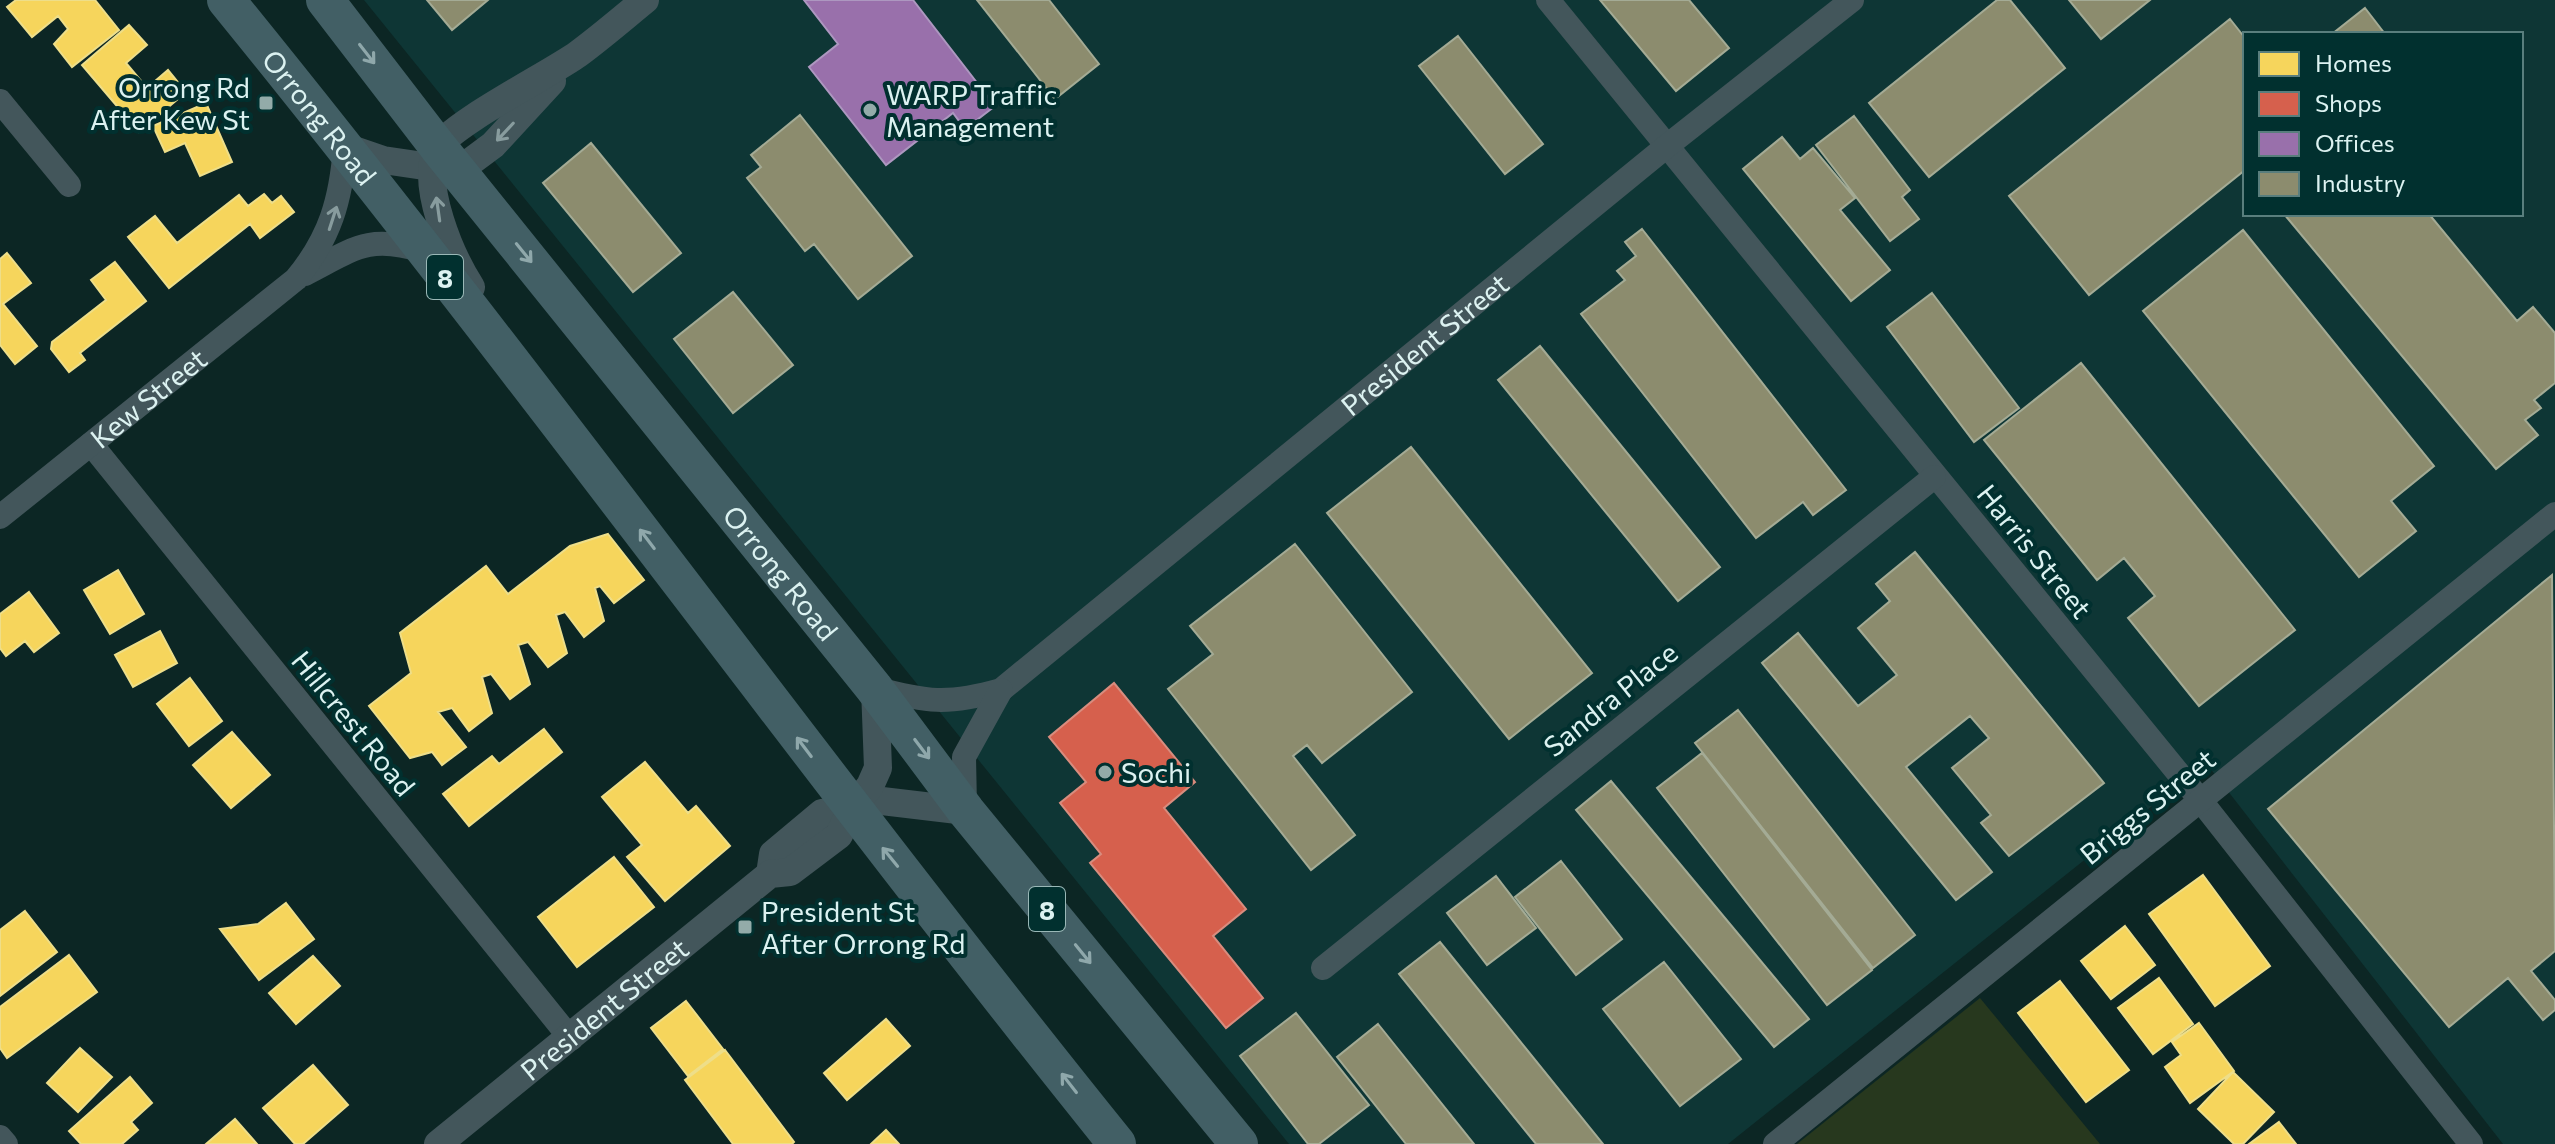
<svg xmlns="http://www.w3.org/2000/svg" width="2555" height="1144" viewBox="0 0 2555 1144" font-family="Commissioner,sans-serif">
<rect width="100%" height="100%" fill="#0c2624"/>
<path fill="#0e3635" fill-rule="evenodd" d="M 364,0 L 2555,0 L 2555,1144 L 2503,1144 L 2206,763 L 1728,1144 L 1289,1144 ZM 2245,34 L 2521,34 L 2521,214 L 2245,214 Z"/>
<path fill="#27381e" d="M 1980,998 L 2100,1144 L 1797,1144 Z"/>
<path fill="#f6d55c" stroke="#eede89" stroke-width="2" d="M 16,0 L 95,0 L 119,30 L 72,67 L 54,44 L 68,29 L 58,16 L 32,37 L 7,7 Z
M 129,25 L 147,45 L 126,63 L 147,88 L 168,70 L 186,92 L 139,132 L 82,65 Z
M 206,103 L 232,162 L 200,176 L 185,143 L 165,152 L 153,126 Z
M 264,194 L 272,203 L 281,196 L 294,212 L 260,238 L 250,224 L 169,288 L 128,237 L 155,216 L 177,243 L 239,195 L 248,206 Z
M 7,253 L 31,283 L 3,304 L 37,346 L 15,364 L 0,345 L 0,259 Z
M 115,262 L 146,301 L 80,353 L 85,360 L 69,372 L 51,349 L 52,342 L 106,300 L 91,280 Z
M 608,534 L 644,580 L 614,603 L 600,586 L 595,588 L 604,621 L 584,637 L 565,612 L 556,615 L 567,653 L 548,667 L 528,642 L 518,645 L 530,684 L 510,699 L 491,674 L 482,677 L 492,713 L 469,731 L 452,708 L 438,712 L 466,747 L 442,765 L 432,752 L 410,758 L 369,706 L 411,673 L 400,633 L 486,566 L 508,594 L 570,546 Z
M 118,570 L 144,614 L 110,634 L 84,590 Z
M 29,592 L 59,633 L 34,652 L 25,641 L 6,656 L 0,648 L 0,614 Z
M 160,631 L 177,663 L 133,687 L 115,655 Z
M 190,678 L 222,721 L 189,746 L 157,704 Z
M 544,729 L 562,752 L 469,826 L 443,794 L 492,756 L 499,764 Z
M 232,732 L 270,775 L 231,808 L 193,765 Z
M 645,762 L 688,813 L 696,806 L 730,846 L 665,901 L 627,857 L 642,845 L 602,797 Z
M 614,857 L 654,907 L 577,967 L 538,917 Z
M 2203,875 L 2270,966 L 2215,1006 L 2149,914 Z
M 286,903 L 314,939 L 259,980 L 220,929 L 258,924 Z
M 25,911 L 57,952 L 0,996 L 0,930 Z
M 2125,926 L 2155,965 L 2111,999 L 2081,961 Z
M 69,955 L 97,992 L 7,1058 L 0,1048 L 0,1007 Z
M 313,956 L 340,986 L 296,1024 L 269,993 Z
M 2159,978 L 2193,1024 L 2153,1054 L 2118,1008 Z
M 2060,981 L 2129,1070 L 2086,1102 L 2018,1013 Z
M 686,1001 L 723,1049 L 688,1076 L 651,1028 Z
M 886,1019 L 910,1046 L 847,1100 L 824,1073 Z
M 2199,1023 L 2234,1071 L 2190,1103 L 2165,1067 L 2181,1055 L 2172,1042 Z
M 80,1048 L 112,1077 L 78,1112 L 47,1083 Z
M 725,1050 L 794,1142 L 792,1144 L 733,1144 L 685,1080 Z
M 313,1065 L 348,1105 L 303,1144 L 295,1144 L 263,1108 Z
M 2233,1072 L 2274,1112 L 2243,1144 L 2234,1144 L 2198,1109 Z
M 130,1077 L 152,1103 L 131,1122 L 138,1130 L 122,1144 L 81,1144 L 69,1131 Z
M 235,1119 L 257,1144 L 206,1144 Z
M 2279,1122 L 2296,1144 L 2249,1144 Z
M 886,1130 L 899,1144 L 871,1144 Z"/>
<path fill="#d6604d" stroke="#d88c7e" stroke-width="2" d="M 1114,683 L 1195,782 L 1164,808 L 1246,909 L 1213,936 L 1263,998 L 1226,1028 L 1090,863 L 1101,854 L 1060,803 L 1086,782 L 1049,737 Z"/>
<path fill="#9970ab" stroke="#ad97c0" stroke-width="2" d="M 804,0 L 913,0 L 995,106 L 965,129 L 953,113 L 886,165 L 809,67 L 838,44 Z"/>
<path fill="#8c8c6e" stroke="#a4ab95" stroke-width="2" d="M 427,0 L 488,0 L 452,30 Z
M 977,0 L 1049,0 L 1099,64 L 1055,99 Z
M 1600,0 L 1689,0 L 1729,48 L 1676,91 Z
M 1997,0 L 2010,0 L 2065,68 L 1929,177 L 1869,103 Z
M 2069,0 L 2150,0 L 2101,39 Z
M 2365,8 L 2385,34 L 2332,34 Z
M 2230,19 L 2245,38 L 2245,170 L 2089,295 L 2009,196 Z
M 1458,36 L 1543,144 L 1505,174 L 1419,66 Z
M 800,115 L 912,256 L 858,299 L 814,244 L 805,251 L 747,178 L 761,167 L 751,155 Z
M 1854,116 L 1910,190 L 1902,197 L 1919,219 L 1890,241 L 1816,145 Z
M 1782,137 L 1800,159 L 1813,148 L 1855,198 L 1840,210 L 1890,270 L 1851,301 L 1743,169 Z
M 591,143 L 681,253 L 633,292 L 543,183 Z
M 2284,214 L 2429,214 L 2517,321 L 2533,307 L 2555,333 L 2555,383 L 2534,400 L 2541,408 L 2525,420 L 2538,435 L 2496,469 Z
M 1642,229 L 1846,490 L 1813,515 L 1803,502 L 1756,538 L 1581,314 L 1625,280 L 1617,271 L 1636,256 L 1625,242 Z
M 2243,230 L 2434,466 L 2391,501 L 2416,531 L 2359,577 L 2143,311 Z
M 733,292 L 793,365 L 733,413 L 674,339 Z
M 1932,293 L 2019,408 L 1974,442 L 1887,327 Z
M 1540,346 L 1720,567 L 1678,601 L 1498,380 Z
M 2081,363 L 2295,630 L 2199,706 L 2128,618 L 2155,596 L 2124,558 L 2097,580 L 1984,440 Z
M 1411,447 L 1592,673 L 1509,739 L 1327,513 Z
M 1295,544 L 1412,692 L 1322,763 L 1307,745 L 1293,756 L 1355,835 L 1311,870 L 1168,689 L 1213,654 L 1190,626 Z
M 1915,552 L 2104,783 L 2009,856 L 1981,823 L 1991,815 L 1952,768 L 1989,738 L 1970,716 L 1906,767 L 1992,872 L 1956,900 L 1762,663 L 1798,633 L 1858,706 L 1897,675 L 1858,628 L 1890,601 L 1876,584 Z
M 2552,575 L 2555,951 L 2531,971 L 2555,1000 L 2555,1010 L 2543,1020 L 2508,978 L 2449,1027 L 2268,809 Z
M 1738,710 L 1915,935 L 1873,968 L 1695,743 Z
M 1702,753 L 1872,970 L 1827,1005 L 1657,788 Z
M 1611,781 L 1809,1019 L 1774,1047 L 1576,810 Z
M 1561,861 L 1622,939 L 1576,975 L 1515,897 Z
M 1496,876 L 1536,928 L 1487,965 L 1447,913 Z
M 1440,942 L 1603,1144 L 1536,1144 L 1399,974 Z
M 1664,962 L 1741,1059 L 1680,1106 L 1603,1009 Z
M 1296,1013 L 1369,1105 L 1319,1144 L 1308,1144 L 1240,1056 Z
M 1378,1024 L 1474,1144 L 1406,1144 L 1337,1057 Z"/>
<g fill="none" stroke-linecap="round" stroke-linejoin="round">
<g stroke="#43565b" stroke-width="24">
<path d="M 1548,0 L 2201,801 L 2471,1144"/>
<path d="M 0,101 L 69,185"/>
<path d="M 305,274 C 354,249 368,234 423,251"/>
<path d="M 91,444 L 571,1039"/>
<path id="s1" d="M 0,517 L 296,279 C 330,238 341,200 345,147"/>
<path id="s2" d="M 874,688 C 927,702 947,705 1001,690 L 1667,146 L 1852,0"/>
<path d="M 965,806 L 964,757 L 1001,690"/>
<path d="M 1323,968 L 1934,477"/>
<path d="M 0,1137 L 6,1144"/>
<path d="M 1775,1144 L 2555,514"/>
</g>
<g stroke="#43565b" stroke-width="28">
<path d="M 345,147 L 383,160 L 458,171 L 493,145 L 552,81"/>
<path d="M 471,287 C 451,256 420,185 437,149 C 449,125 552,73 578,54 C 601,37 623,18 645,0"/>
<path d="M 770,874 L 773,854 L 822,813 L 882,801 L 966,811"/>
<path id="s3" d="M 438,1144 L 770,874 L 790,872 L 839,835 L 851,809 L 870,786 L 878,768 L 875,688"/>
</g>
<g stroke="#425f65" stroke-width="38">
<path id="s4" d="M 226,0 C 531,375 814,768 1117,1144"/>
<path id="s5" d="M 325,0 L 438,147 L 874,688 L 966,811 L 1239,1144"/>
</g>
</g>
<defs><path id="oneway-shaft" d="M-6 0H5M1.5-3L5.5 0L1.5 3" fill="none" stroke-width="1.6" stroke-linecap="round" stroke-linejoin="round" transform="scale(2)"/></defs>
<g stroke="#8fa8ab">
<use href="#oneway-shaft" transform="translate(367 54) rotate(52)"/>
<use href="#oneway-shaft" transform="translate(524 253) rotate(51)"/>
<use href="#oneway-shaft" transform="translate(647 539) rotate(-127)"/>
<use href="#oneway-shaft" transform="translate(804 747) rotate(-127)"/>
<use href="#oneway-shaft" transform="translate(922 749) rotate(53)"/>
<use href="#oneway-shaft" transform="translate(890 857) rotate(-129)"/>
<use href="#oneway-shaft" transform="translate(1083 954) rotate(51)"/>
<use href="#oneway-shaft" transform="translate(1069 1083) rotate(-128)"/>
</g>
<g stroke="#889c9e">
<use href="#oneway-shaft" transform="translate(505 132) rotate(133)"/>
<use href="#oneway-shaft" transform="translate(438 209) rotate(-98)"/>
<use href="#oneway-shaft" transform="translate(333 218) rotate(-72)"/>
</g>
<g fill="#93aba9" stroke="#01302f" stroke-width="3">
<rect x="258" y="95" width="16" height="16" rx="4"/>
<circle cx="870" cy="110" r="8"/>
<circle cx="1105" cy="772" r="8"/>
<rect x="737" y="919" width="16" height="16" rx="4"/>
</g>
<g text-anchor="middle" dominant-baseline="central" stroke-width="8" stroke-linejoin="round" paint-order="stroke">
<g fill="#01302f" stroke="#9ab8b7" stroke-width="2">
<rect x="427" y="255" width="36" height="44" rx="6"/>
<rect x="1029" y="887" width="36" height="44" rx="6"/>
</g>
<g font-size="26" font-weight="bold" fill="#dcf2f1">
<text x="445" y="277">8</text>
<text x="1047" y="909">8</text>
</g>
<g font-size="28" fill="#dcf2f1" stroke="#01302f" text-anchor="start">
<text x="250" y="87" text-anchor="end">Orrong Rd<tspan x="250" dy="32">After Kew St</tspan></text>
<text x="886" y="94">WARP Traffic<tspan x="886" dy="32">Management</tspan></text>
<text x="1121" y="772">Sochi</text>
<text x="761" y="911">President St<tspan x="761" dy="32">After Orrong Rd</tspan></text>
</g>
<g font-size="28" fill="#dcf2f1" stroke="#01302f">
<text stroke="none"><textPath href="#s4" startOffset="150">Orrong Road</textPath></text>
<text stroke="none"><textPath href="#s2" startOffset="676">President Street</textPath></text>
<text stroke="none"><textPath href="#s1" startOffset="190">Kew Street</textPath></text>
<text transform="translate(2035 551) rotate(51)">Harris Street</text>
<text stroke="none"><textPath href="#s5" startOffset="732">Orrong Road</textPath></text>
<text transform="translate(1610 699) rotate(-39)">Sandra Place</text>
<text transform="translate(354 723) rotate(51)">Hillcrest Road</text>
<text transform="translate(2147 806) rotate(-39)">Briggs Street</text>
<text stroke="none"><textPath href="#s3" startOffset="214">President Street</textPath></text>
</g>
</g>
<rect x="2243" y="32" width="280" height="184" fill="#01302f" stroke="#597e7d" stroke-width="2"/>
<rect x="2259" y="52" width="40" height="24" fill="#f6d55c" stroke="#597e7d" stroke-width="2"/>
<text x="2315" y="72" font-size="24" fill="#dcf2f1">Homes</text>
<rect x="2259" y="92" width="40" height="24" fill="#d6604d" stroke="#597e7d" stroke-width="2"/>
<text x="2315" y="112" font-size="24" fill="#dcf2f1">Shops</text>
<rect x="2259" y="132" width="40" height="24" fill="#9970ab" stroke="#597e7d" stroke-width="2"/>
<text x="2315" y="152" font-size="24" fill="#dcf2f1">Offices</text>
<rect x="2259" y="172" width="40" height="24" fill="#8c8c6e" stroke="#597e7d" stroke-width="2"/>
<text x="2315" y="192" font-size="24" fill="#dcf2f1">Industry</text>
</svg>
